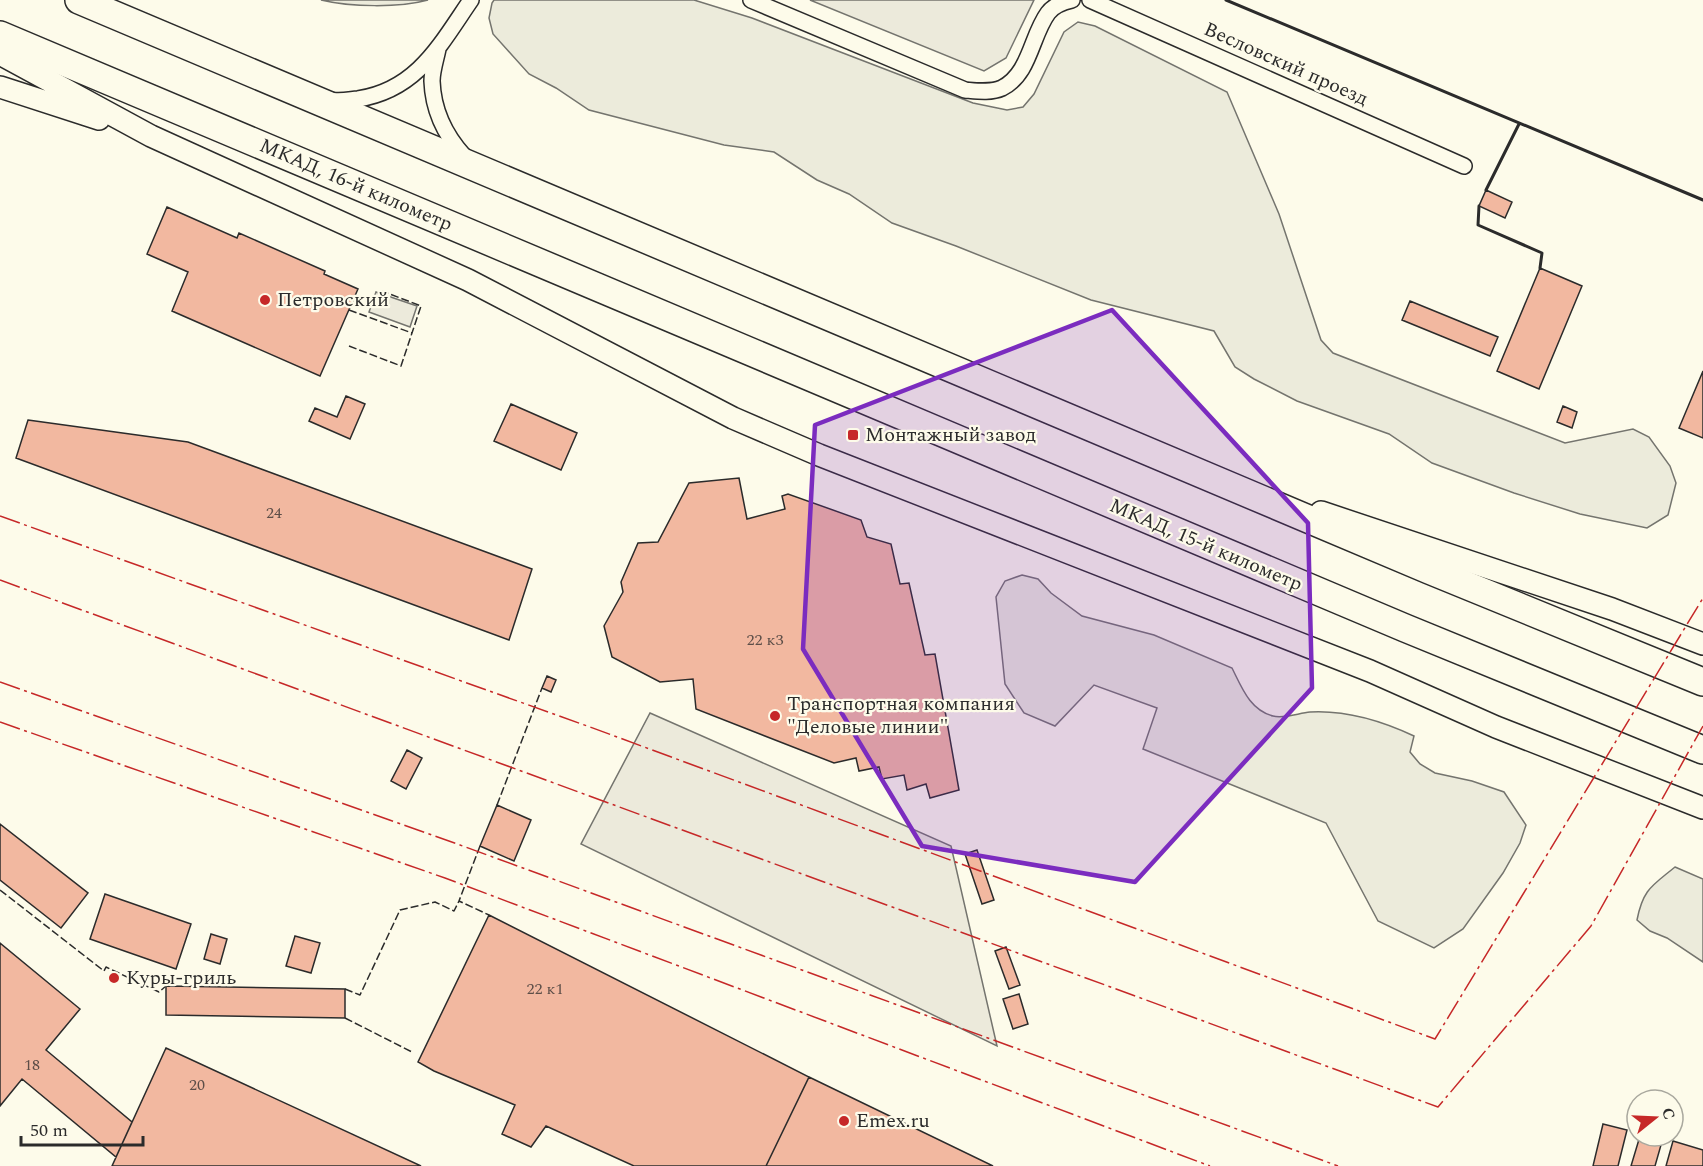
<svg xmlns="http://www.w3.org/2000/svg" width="1703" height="1166" viewBox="0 0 1703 1166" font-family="Spectral,serif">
<rect width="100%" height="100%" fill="#fdfbea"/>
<path fill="#ecebdb" stroke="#74746e" stroke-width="1.5" d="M 321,0 L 428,0 C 399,8 350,7 321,0 Z
M 494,0 L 694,0 L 752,18 L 973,103 L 1007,110 L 1023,107 L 1034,94 L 1064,32 L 1078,22 L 1095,26 L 1227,92 L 1279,214 L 1321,340 L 1333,353 L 1565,443 L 1633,429 L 1649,437 L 1670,466 L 1676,483 L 1668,515 L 1647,528 L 1580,514 L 1514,493 L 1432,463 L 1389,434 L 1297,401 L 1254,379 L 1235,367 L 1214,331 L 1091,300 L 956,246 L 892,223 L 849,194 L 817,180 L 774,152 L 724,145 L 589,110 L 556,88 L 529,74 L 493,34 L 489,18 L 492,3 Z
M 1022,575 L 1038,579 L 1051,593 L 1082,616 L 1154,635 L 1232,668 C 1242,688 1250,710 1273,716 C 1284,719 1299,713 1310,712 C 1345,710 1382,721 1414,736 L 1410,752 L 1420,764 L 1435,773 L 1472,781 L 1504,792 L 1526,825 L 1520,843 L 1503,873 L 1463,929 L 1434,948 L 1378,921 L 1326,823 L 1143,749 L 1157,708 L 1094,685 L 1055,726 L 1024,713 L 1005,684 L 996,597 L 1005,581 Z
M 1675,867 L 1703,879 L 1703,962 L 1667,938 L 1650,931 L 1637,920 C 1643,889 1652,886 1675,867 Z"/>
<path fill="#eceadb" stroke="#74746e" stroke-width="1.5" d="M 810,0 L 1034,0 L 1006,58 L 984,71 Z
M 376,292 L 417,306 L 410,327 L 369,312 Z
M 650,713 L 951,846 L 997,1046 L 581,844 Z"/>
<path fill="#f2b8a0" stroke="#2b2b2b" stroke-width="1.5" d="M 1486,190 L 1512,202 L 1505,218 L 1479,206 Z
M 167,207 L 237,238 L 239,233 L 325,271 L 324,274 L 358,289 L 320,376 L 172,311 L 188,272 L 147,254 Z
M 1540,268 L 1582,286 L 1539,389 L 1497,371 Z
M 1410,301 L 1498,337 L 1490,356 L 1402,320 Z
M 1703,371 L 1703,438 L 1679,428 Z
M 346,396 L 365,404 L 350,439 L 309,421 L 315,408 L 337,417 Z
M 511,404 L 577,433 L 561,470 L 494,441 Z
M 1563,406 L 1577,412 L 1572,428 L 1557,422 Z
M 28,420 L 188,442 L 532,569 L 509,640 L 16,458 Z
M 739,478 L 747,519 L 785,509 L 782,496 L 788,494 L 861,520 L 867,537 L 891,544 L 900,584 L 909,583 L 925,655 L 935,654 L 959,790 L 930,798 L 926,784 L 907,790 L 904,775 L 882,779 L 879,767 L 859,771 L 856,758 L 834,763 L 696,709 L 693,679 L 660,682 L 612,657 L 604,626 L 623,592 L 621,582 L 638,543 L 658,542 L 689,483 Z
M 547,676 L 556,680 L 551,692 L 542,688 Z
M 407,750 L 422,758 L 406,789 L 391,781 Z
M 497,805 L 531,820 L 514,861 L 480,846 Z
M 0,824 L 88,893 L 61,928 L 0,880 Z
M 977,850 L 994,900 L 982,904 L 965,854 Z
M 105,894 L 191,924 L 176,969 L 90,939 Z
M 489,915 L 809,1077 L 766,1166 L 634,1166 L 546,1126 L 531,1147 L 502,1134 L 515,1105 L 434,1071 L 418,1062 Z
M 211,934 L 227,939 L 220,964 L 204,959 Z
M 295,936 L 320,943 L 311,973 L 286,966 Z
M 0,943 L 80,1009 L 46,1050 L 132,1122 L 116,1157 L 22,1079 L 0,1106 Z
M 1006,947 L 1020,985 L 1009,989 L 995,951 Z
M 166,986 L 345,989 L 345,1018 L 166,1015 Z
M 1019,994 L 1028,1024 L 1013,1029 L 1003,999 Z
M 166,1048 L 421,1166 L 112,1166 Z
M 809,1077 L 993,1166 L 766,1166 Z
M 1603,1124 L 1627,1130 L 1618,1166 L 1593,1166 Z
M 1640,1136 L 1663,1138 L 1655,1166 L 1631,1166 Z
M 1673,1141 L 1703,1150 L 1703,1166 L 1666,1166 Z"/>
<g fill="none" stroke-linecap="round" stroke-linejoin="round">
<defs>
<path id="street" d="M 751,0 L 965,90 C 977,91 991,93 1002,88 C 1030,74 1031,36 1048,13 C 1054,5 1063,2 1072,0
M 1090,0 L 1464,166
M 438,49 C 436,59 432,71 432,81 C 433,110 445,135 464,156
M 330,100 C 339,102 348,100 358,99 C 417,90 440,45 471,0"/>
<path id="secondary" d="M 0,54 L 151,136 L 468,280 L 733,418 L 819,455 L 1370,671 L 1496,727 L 1703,808
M 0,87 L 99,119
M 1321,512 L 1612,609 L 1703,644"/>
<path id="highway" d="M 79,0 L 1429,570 L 1703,682
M 0,35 L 1405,628 L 1703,750"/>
</defs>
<use href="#street" stroke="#2b2b2b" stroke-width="18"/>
<use href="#secondary" stroke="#2b2b2b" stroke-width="24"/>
<use href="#highway" stroke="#2b2b2b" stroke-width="30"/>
<use href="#street" stroke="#fdfbea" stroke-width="15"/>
<use href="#secondary" stroke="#fdfbea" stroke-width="21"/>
<use href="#highway" stroke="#fdfbea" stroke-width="27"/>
<path stroke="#2b2b2b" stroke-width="1.5" stroke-dasharray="8 3" stroke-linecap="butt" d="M 349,310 L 412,333
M 349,346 L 401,366 L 421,306 L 382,291
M 497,805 L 542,688
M 480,846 L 459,901 L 489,915
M 0,890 L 104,971 L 106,967 L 159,992 L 166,986
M 345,989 L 360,995 L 400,910 L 435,902 L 454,911 L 459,901
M 345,1018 L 412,1052"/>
<path stroke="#2b2b2b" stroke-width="3" d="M 1226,0 L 1703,200
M 1486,190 L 1519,124
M 1479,206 L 1478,225 L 1542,253 L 1540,268"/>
<path stroke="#c62828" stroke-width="1.5" stroke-dasharray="21 4.5 3 4.5" stroke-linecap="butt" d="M 0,516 L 590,727 L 1435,1039 L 1703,598
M 0,580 L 1438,1107 L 1591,926 L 1703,726
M 0,682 L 460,845 L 1338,1166
M 0,722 L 445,878 L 1210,1166"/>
</g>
<path fill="#7b2cbf" fill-opacity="0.2" stroke="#7b2cbf" stroke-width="4.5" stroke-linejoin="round" d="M 1112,310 L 1308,523 L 1312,688 L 1135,882 L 922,846 L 803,649 L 815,425 Z"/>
<g fill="#c62828" stroke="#fdfbea" stroke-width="2">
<circle cx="265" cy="300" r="6"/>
<rect x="847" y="429" width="12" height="12" rx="3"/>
<circle cx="775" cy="716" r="6"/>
<circle cx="114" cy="978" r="6"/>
<circle cx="844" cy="1121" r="6"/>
</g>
<g text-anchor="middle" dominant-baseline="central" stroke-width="4.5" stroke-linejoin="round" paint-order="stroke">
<g font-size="16" fill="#5d4e48">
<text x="274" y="513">24</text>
<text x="765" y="640">22 к3</text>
<text x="545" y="989">22 к1</text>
<text x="32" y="1065">18</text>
<text x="197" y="1085">20</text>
</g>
<g font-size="20" fill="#2b2b2b" stroke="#fdfbea">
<text transform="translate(1286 64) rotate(24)">Весловский проезд</text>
<text transform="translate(356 185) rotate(23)">МКАД, 16-й километр</text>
<text transform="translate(1206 545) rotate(23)">МКАД, 15-й километр</text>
</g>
<g font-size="20" fill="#2b2b2b" stroke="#fdfbea" text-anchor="start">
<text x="277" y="300">Петровский</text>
<text x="865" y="435">Монтажный завод</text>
<text x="787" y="704">Транспортная компания<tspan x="787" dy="23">"Деловые линии"</tspan></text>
<text x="126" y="978">Куры-гриль</text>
<text x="856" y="1121">Emex.ru</text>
</g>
</g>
<g transform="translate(1655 1118) rotate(72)"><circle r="28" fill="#fdfbea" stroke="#a9a89e" stroke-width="1.5"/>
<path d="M0-4.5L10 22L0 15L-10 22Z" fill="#c62828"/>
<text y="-9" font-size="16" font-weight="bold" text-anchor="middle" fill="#2b2b2b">С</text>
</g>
<path d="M21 1136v9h122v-9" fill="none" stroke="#2b2b2b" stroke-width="3"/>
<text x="30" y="1136" font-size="18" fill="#2b2b2b" stroke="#fdfbea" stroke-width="4.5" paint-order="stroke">50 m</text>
</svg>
